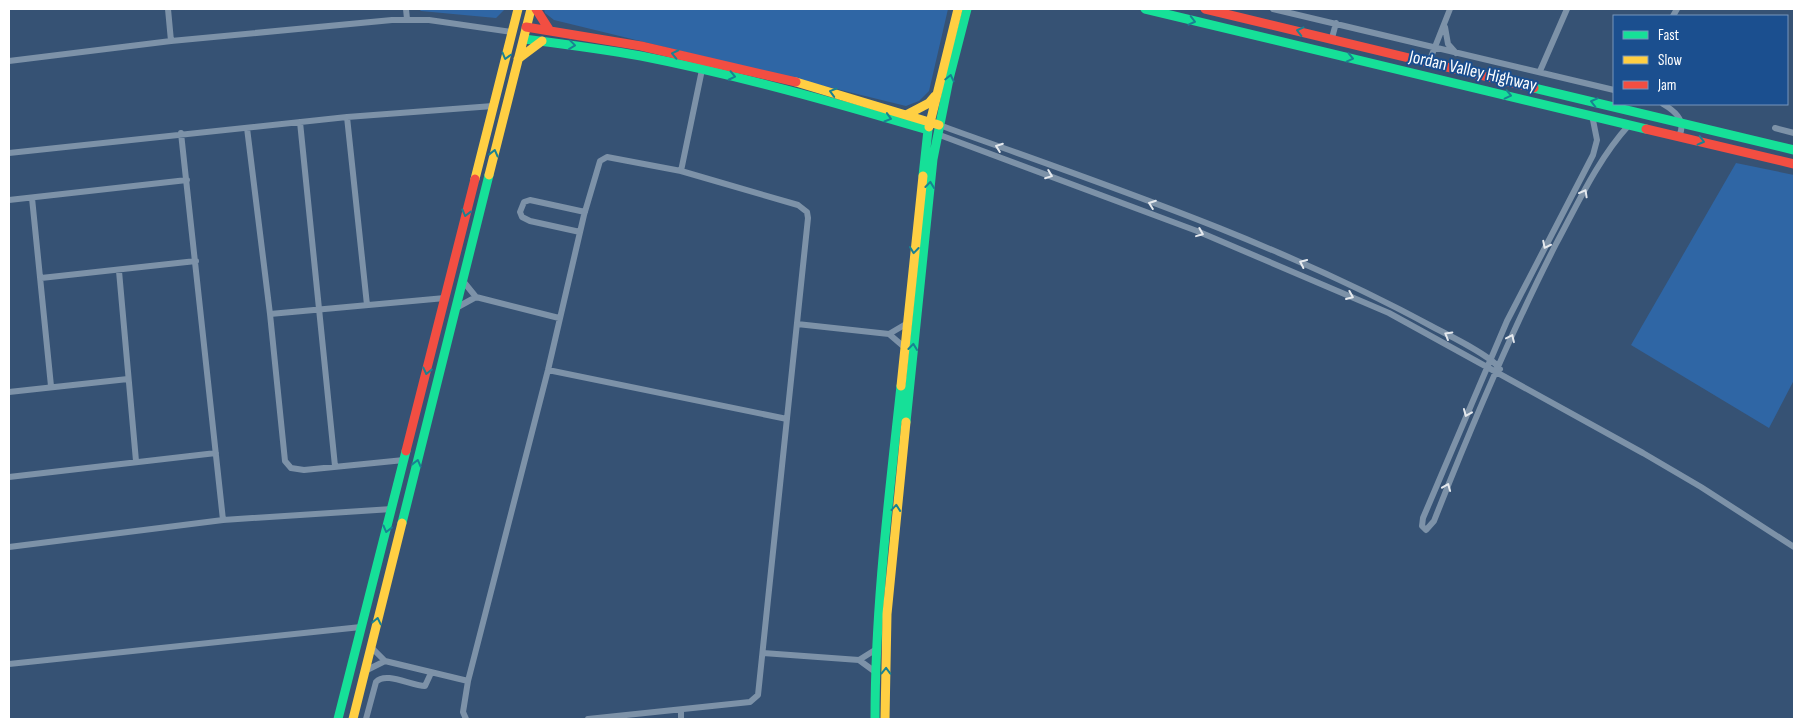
<svg xmlns="http://www.w3.org/2000/svg" width="1803" height="728" viewBox="0 0 1803 728" font-family="'Sofia Sans Condensed',sans-serif">
<rect width="100%" height="100%" fill="#365274"/>
<path fill="#2f66a5" d="M 419,9 L 505,9 L 496,18 L 421,11 Z
M 544,9 L 948,9 L 929,91 L 919,101 L 906,106 L 554,20 L 545,13 Z
M 1736,163 L 1794,175 L 1794,380 L 1769,428 L 1631,345 Z"/>
<g fill="none" stroke-linecap="round" stroke-linejoin="round">
<path stroke="#7d92a8" stroke-width="6" d="M 168,9 L 171,41
M 406,9 L 407,19
M 1273,9 L 1614,90
M 1673,16 L 1677,9
M 1445,27 L 1448,44 L 1456,53
M 1332,38 L 1336,23
M 9,61 L 171,41 L 392,20 L 429,20 L 512,32
M 1429,62 L 1450,9
M 1540,71 L 1567,9
M 1663,104 C 1675,111 1687,121 1679,136
M 1592,115 L 1597,140 L 1593,155 L 1507,321 L 1423,518 L 1422,526 L 1426,530 L 1434,521 C 1471,427 1510,334 1556,244 C 1578,203 1598,159 1629,125
M 347,117 L 367,305
M 300,122 L 335,466
M 939,125 C 1106,185 1277,242 1433,327 C 1448,335 1492,356 1500,369
M 247,128 L 270,314 L 285,461 L 291,468 L 304,470 L 404,460
M 1775,128 L 1794,133
M 181,133 L 223,520
M 937,134 L 1197,231 L 1389,313 L 1643,453 L 1701,487 L 1794,547
M 9,153 L 347,117 L 493,106
M 681,171 L 704,60
M 32,198 L 51,386
M 9,200 L 187,180
M 580,232 L 530,221 L 522,217 L 520,212 L 524,202 L 530,200 L 585,212
M 119,271 L 136,461
M 41,278 L 196,261
M 463,281 L 476,297 L 559,318
M 456,308 L 476,297
M 270,314 L 445,298
M 797,324 L 889,334 L 903,346
M 889,334 L 906,324
M 548,370 L 787,419
M 9,392 L 128,379
M 9,477 L 216,453
M 9,547 L 223,520 L 392,509
M 372,648 L 385,661 L 468,681
M 763,653 L 859,660 L 874,671
M 859,660 L 875,650
M 9,664 L 361,627
M 365,671 L 385,661
M 681,710 L 681,719
M 366,719 L 376,682 C 386,671 411,686 425,686 L 431,673
M 466,719 L 463,712 L 468,681 L 548,370 L 584,215 L 600,161 L 607,157 L 681,171 L 798,205 L 807,212 L 808,218 L 758,695 L 750,702 L 588,719"/>
<path stroke="#16e098" stroke-width="9" d="M 1145,9 L 1646,129
M 524,39 C 563,44 602,49 641,56 C 738,75 833,102 928,130 L 923,176
M 1534,88 L 1794,150
M 906,422 L 933,159 L 949,79 L 967,9
M 402,523 L 489,175
M 338,719 L 406,451
M 875,719 C 875,607 889,497 901,386"/>
<path stroke="#ffcf43" stroke-width="9" d="M 518,59 L 542,41
M 796,82 L 939,125
M 908,114 L 929,103 L 935,96
M 929,127 L 958,9
M 489,175 L 531,9
M 475,179 L 518,9
M 901,386 L 923,176
M 353,719 L 402,523
M 885,719 L 887,614 L 906,422"/>
<path stroke="#f24e42" stroke-width="9" d="M 536,9 L 550,31
M 1205,9 L 1534,88
M 526,27 L 641,46 L 796,82
M 1646,129 L 1794,164
M 406,451 L 475,179"/>
</g>
<defs><path id="oneway-chevron" d="M-2-3.5L2.5 0L-2 3.5" fill="none" stroke-width="1.6" stroke-linecap="round" stroke-linejoin="round" transform="scale(1.25)"/></defs>
<g stroke="#198292">
<use href="#oneway-chevron" transform="translate(1192 21) rotate(14)"/>
<use href="#oneway-chevron" transform="translate(1300 31) rotate(-166)"/>
<use href="#oneway-chevron" transform="translate(572 45) rotate(7)"/>
<use href="#oneway-chevron" transform="translate(675 54) rotate(-168)"/>
<use href="#oneway-chevron" transform="translate(506 56) rotate(105)"/>
<use href="#oneway-chevron" transform="translate(1350 58) rotate(13)"/>
<use href="#oneway-chevron" transform="translate(732 76) rotate(12)"/>
<use href="#oneway-chevron" transform="translate(950 78) rotate(-77)"/>
<use href="#oneway-chevron" transform="translate(833 92) rotate(-164)"/>
<use href="#oneway-chevron" transform="translate(1508 95) rotate(13)"/>
<use href="#oneway-chevron" transform="translate(1594 102) rotate(-166)"/>
<use href="#oneway-chevron" transform="translate(888 118) rotate(17)"/>
<use href="#oneway-chevron" transform="translate(1701 141) rotate(14)"/>
<use href="#oneway-chevron" transform="translate(494 153) rotate(-76)"/>
<use href="#oneway-chevron" transform="translate(930 185) rotate(-84)"/>
<use href="#oneway-chevron" transform="translate(466 213) rotate(104)"/>
<use href="#oneway-chevron" transform="translate(914 250) rotate(96)"/>
<use href="#oneway-chevron" transform="translate(913 347) rotate(-84)"/>
<use href="#oneway-chevron" transform="translate(427 371) rotate(103)"/>
<use href="#oneway-chevron" transform="translate(417 463) rotate(-76)"/>
<use href="#oneway-chevron" transform="translate(896 508) rotate(-85)"/>
<use href="#oneway-chevron" transform="translate(387 529) rotate(104)"/>
<use href="#oneway-chevron" transform="translate(377 621) rotate(-78)"/>
<use href="#oneway-chevron" transform="translate(886 671) rotate(-89)"/>
</g>
<g stroke="#e5e9ee">
<use href="#oneway-chevron" transform="translate(999 147) rotate(-160)"/>
<use href="#oneway-chevron" transform="translate(1049 175) rotate(21)"/>
<use href="#oneway-chevron" transform="translate(1584 193) rotate(-61)"/>
<use href="#oneway-chevron" transform="translate(1152 204) rotate(-160)"/>
<use href="#oneway-chevron" transform="translate(1200 233) rotate(22)"/>
<use href="#oneway-chevron" transform="translate(1546 245) rotate(117)"/>
<use href="#oneway-chevron" transform="translate(1303 263) rotate(-155)"/>
<use href="#oneway-chevron" transform="translate(1350 296) rotate(23)"/>
<use href="#oneway-chevron" transform="translate(1448 335) rotate(-150)"/>
<use href="#oneway-chevron" transform="translate(1511 338) rotate(-65)"/>
<use href="#oneway-chevron" transform="translate(1467 413) rotate(113)"/>
<use href="#oneway-chevron" transform="translate(1447 487) rotate(-68)"/>
</g>
<g text-anchor="middle" dominant-baseline="central" stroke-width="4" stroke-linejoin="round" paint-order="stroke">
<g font-size="18" fill="#fff" stroke="#1b4f8f">
<text transform="translate(1473 71) rotate(13)">Jordan Valley Highway</text>
</g>
</g>
<rect width="1803" height="728" fill="none" stroke="#ffffff" stroke-width="20"/>
<rect x="1613" y="15" width="175" height="90" fill="#1b4f8f" stroke="#7695bc"/>
<rect x="1623" y="31" width="25" height="8" fill="#16e098" stroke="#7695bc"/>
<text x="1658" y="40" font-size="15" fill="#ffffff">Fast</text>
<rect x="1623" y="56" width="25" height="8" fill="#ffcf43" stroke="#7695bc"/>
<text x="1658" y="65" font-size="15" fill="#ffffff">Slow</text>
<rect x="1623" y="81" width="25" height="8" fill="#f24e42" stroke="#7695bc"/>
<text x="1658" y="90" font-size="15" fill="#ffffff">Jam</text>
</svg>
